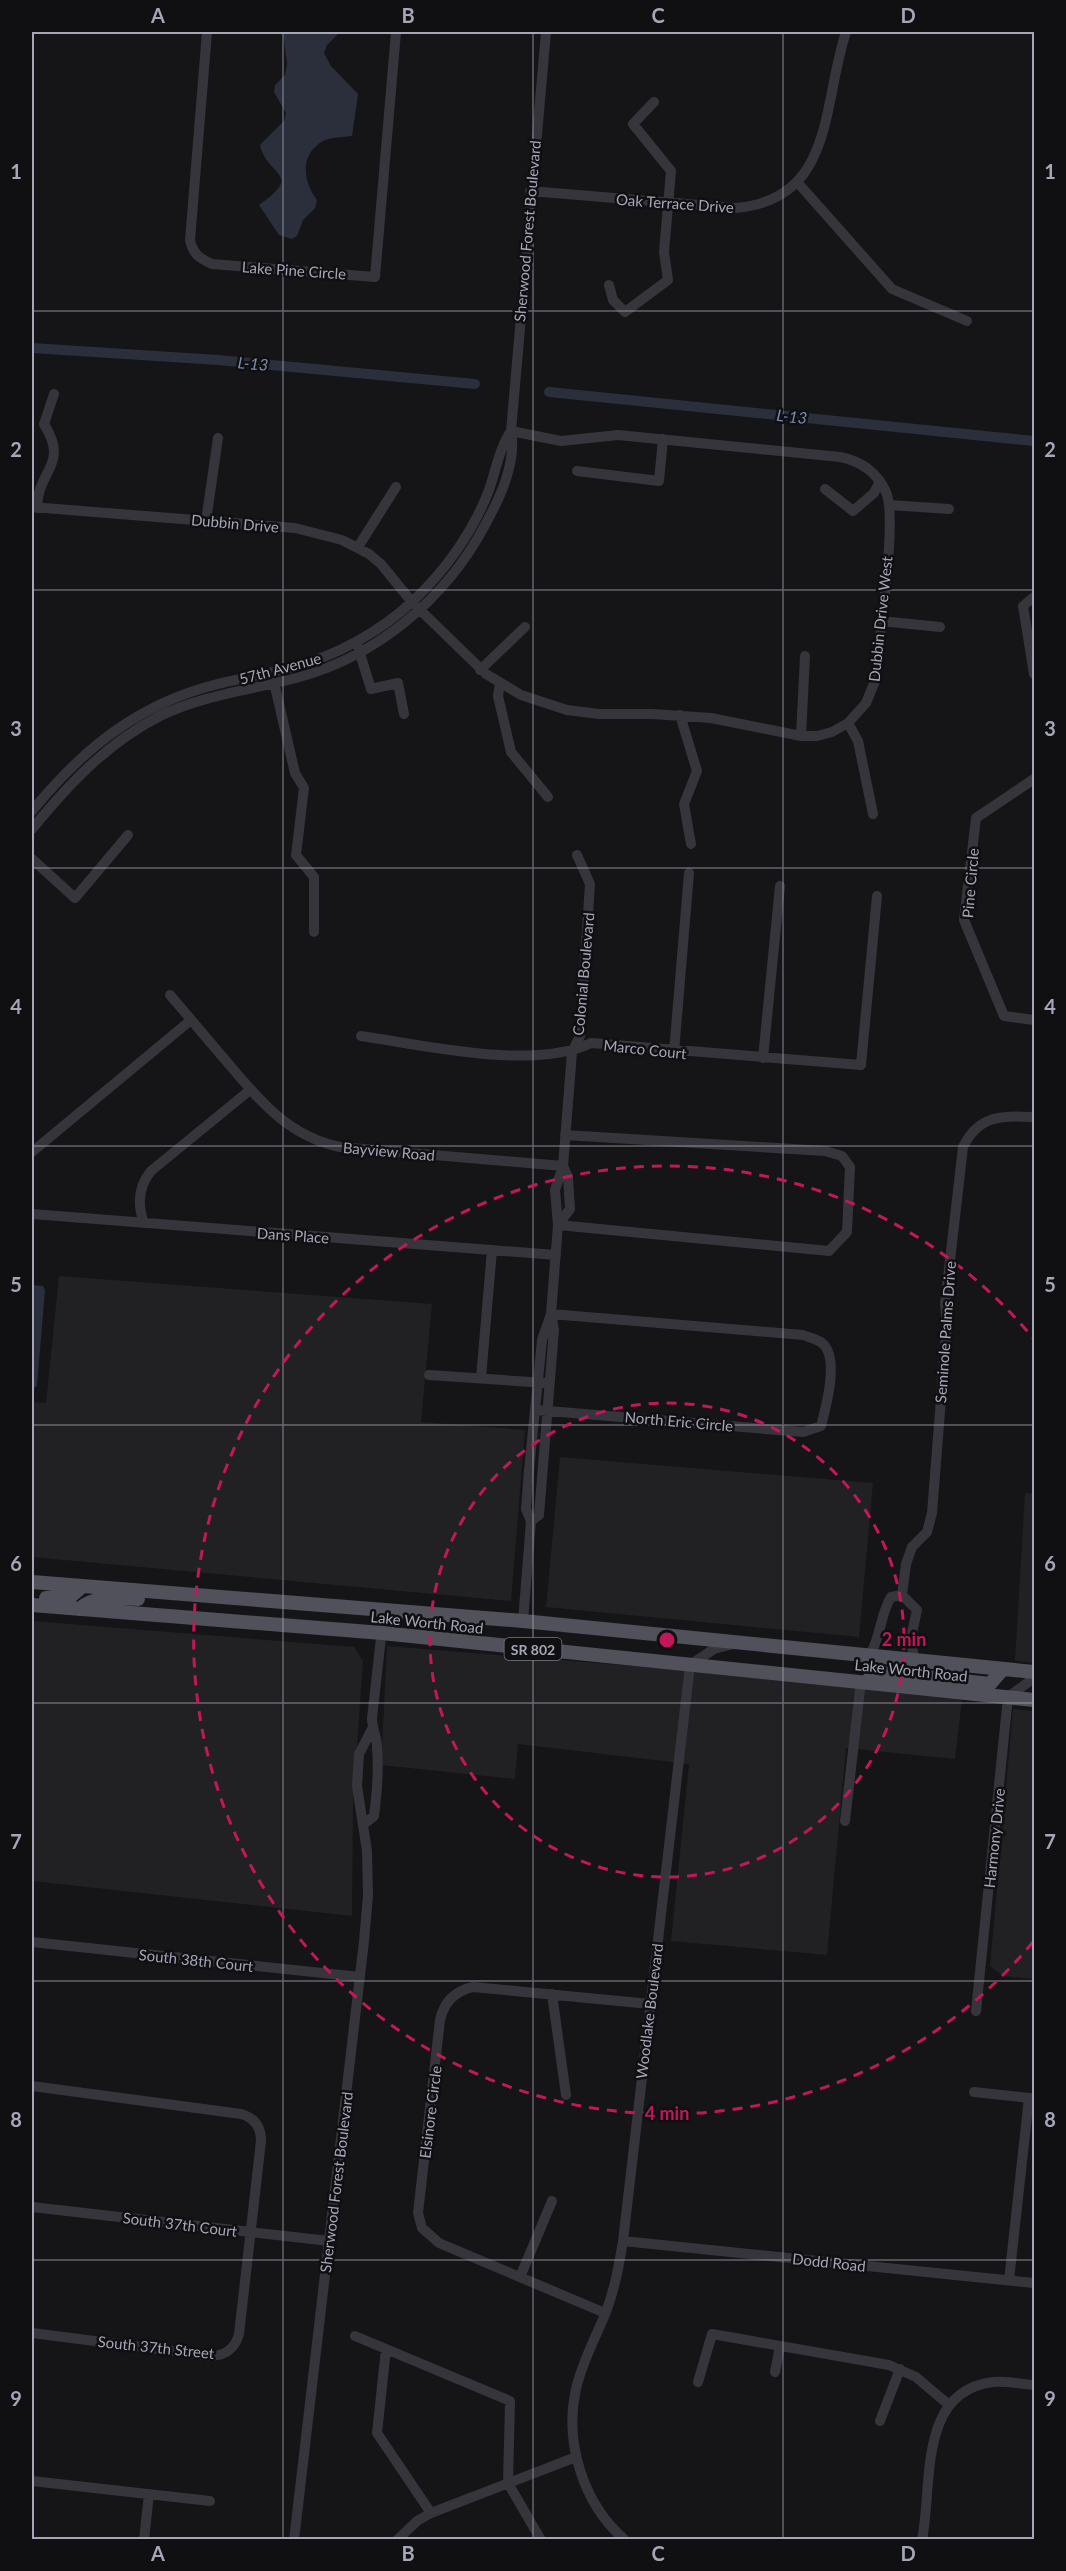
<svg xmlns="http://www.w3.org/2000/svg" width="1066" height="2571" viewBox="0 0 1066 2571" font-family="Lato,sans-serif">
<rect width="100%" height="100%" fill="#151416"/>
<path fill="#212023" d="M 59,1276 L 432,1304 L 421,1422 L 525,1430 L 511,1601 L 32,1557 L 32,1402 L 46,1403 Z
M 560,1457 L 873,1483 L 859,1637 L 546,1607 Z
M 1025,1493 L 1034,1494 L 1034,1663 L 1015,1661 Z
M 32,1621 L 354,1647 L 363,1661 L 353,1803 L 352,1916 L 32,1881 Z
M 387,1646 L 706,1672 L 962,1700 L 955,1759 L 846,1748 L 827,1955 L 671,1941 L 689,1764 L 518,1744 L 515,1779 L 381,1765 Z
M 1013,1709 L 1034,1711 L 1034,1979 L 1003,1976 L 990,1966 Z"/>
<path fill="#2a2f3b" d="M 283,32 L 340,32 L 327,45 L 324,53 L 331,66 L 358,94 L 352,136 C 343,137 331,137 323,141 C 299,155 303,181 317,200 L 315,208 L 303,220 L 297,236 L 292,239 L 279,235 L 259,205 C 305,173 267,177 260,145 L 284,121 L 286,113 L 274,92 L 275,85 L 285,75 L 287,64 Z
M 32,1285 L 43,1286 L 45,1290 L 37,1386 L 32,1389 Z"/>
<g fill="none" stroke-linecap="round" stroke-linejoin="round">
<path stroke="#2a2f3b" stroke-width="10" d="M 32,348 L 218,360 L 475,384
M 549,392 L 1034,441"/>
<path stroke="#36353b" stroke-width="10" d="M 207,32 L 190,240 C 193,254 199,258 212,264 L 375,277 L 396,32
M 798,183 L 892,289 L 967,321
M 530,191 L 735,208 C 835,200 822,104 846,32
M 609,285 L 613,300 L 625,312 L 668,280 L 664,252 L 671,171 L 633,124 L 654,102
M 577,471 L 659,481 L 663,439
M 825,489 L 853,511 L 874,493 L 880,481
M 890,505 L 949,509
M 32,507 L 295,528 L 342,540 L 369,554 L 381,564 L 412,602 L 486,674 L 521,695 L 567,710 L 599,714 L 652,714 L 711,718 L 801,736 L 817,736 L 832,732 L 848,723 L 866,703 L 875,681 C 878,645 898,519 886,492 C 877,472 860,461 840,457 L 618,435 L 561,441 L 511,431
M 37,508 C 37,470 70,466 44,424 L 54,394
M 206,521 L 218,438
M 358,547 L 396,487
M 1034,597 L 1023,606 L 1034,674
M 881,621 L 940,627
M 358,647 L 371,689 L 398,683 L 404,714
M 480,670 L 525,627
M 273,678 L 295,773 L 304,788 L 296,855 L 314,877 L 314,932
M 500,683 L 498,696 L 511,752 L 548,797
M 680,715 L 697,771 L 684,804 L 691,844
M 848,723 L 858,741 L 873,814
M 801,736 L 805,656
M 1034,779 L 976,818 L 964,920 L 1004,1016 L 1034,1020
M 32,811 C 73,761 118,720 180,696 C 217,681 256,677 294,667 C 337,655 380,632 413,601 C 445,571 473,532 489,490 C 496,470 499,449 511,431
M 32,829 C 69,784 107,743 160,716 C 203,695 250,690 296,678 C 376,657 446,599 485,525 C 500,498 517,462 511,431 L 546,32
M 32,859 L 75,898 L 128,835
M 170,995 C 189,1017 208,1040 227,1062 C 260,1101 288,1136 340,1147 L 563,1166
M 361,1036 C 424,1045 533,1071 591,1043 L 861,1065 L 877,896
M 674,1052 L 689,873
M 763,1058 L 780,886
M 32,1152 L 191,1020
M 32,1214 L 556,1255
M 144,1223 C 137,1204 138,1187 151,1171 L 250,1090
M 558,1225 L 829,1251 L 847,1232 L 850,1167 L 842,1156 L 825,1151 L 565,1135
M 558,1225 L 570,1209 L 568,1177 L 563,1166
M 429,1375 L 546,1383
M 481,1378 L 492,1250
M 536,1410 L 803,1432 L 821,1426 C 826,1407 838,1363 825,1346 C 821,1340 810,1338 803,1335 L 551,1314
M 531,1521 L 539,1515 L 554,1330 L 551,1314
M 902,1595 L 906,1564 L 912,1547 L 927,1532 L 932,1513 L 947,1323 L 945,1304 L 963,1147 C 979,1114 1002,1116 1034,1117
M 523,1621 L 531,1521 L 526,1509 L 529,1470 L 542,1340 L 551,1314 L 558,1225 L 555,1190 L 563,1166 L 572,1052 L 580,1036 L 590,884 L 577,855
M 870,1655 C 881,1636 880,1615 891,1597 L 902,1595 L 917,1610 L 911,1638 L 914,1659
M 845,1821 L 861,1681
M 364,1824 L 374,1816 C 377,1793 379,1770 377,1747 C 377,1737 372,1729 372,1718 L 384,1611
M 32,1942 L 360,1977
M 552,1994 L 566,2095
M 976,2011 L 1008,1697 L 1034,1678
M 32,2086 L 241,2114 C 255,2118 261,2127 261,2141 L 239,2334 C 235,2348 227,2355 212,2356 L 32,2333
M 974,2092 L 1029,2098
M 32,2207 L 329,2241
M 623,2241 L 1034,2283
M 520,2277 L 552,2201
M 1009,2280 L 1029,2098 L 1034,2098
M 605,2313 L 439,2243 L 422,2228 L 418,2213 L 440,2020 C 444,2002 455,1991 473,1987 L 650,2004
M 355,2336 L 510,2401 L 508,2483 L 541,2540
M 386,2349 L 377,2433 L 431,2513
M 775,2372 L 780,2346
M 698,2382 L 712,2334 L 889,2365 L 916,2377 L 949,2405
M 880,2421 L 900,2369
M 32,2481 L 210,2501
M 144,2540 L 149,2494
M 294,2540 L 364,1941 L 368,1896 L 367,1851 L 357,1786 L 359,1754 L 372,1729
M 397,2540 L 417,2521 L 431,2513 L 576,2457
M 625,2540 C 583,2504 564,2442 576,2389 C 582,2362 596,2337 606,2312 C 615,2288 619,2265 623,2241 L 690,1665 L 714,1649 L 733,1644
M 922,2540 C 933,2486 917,2391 993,2382 C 1006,2381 1021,2384 1034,2385"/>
<path stroke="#51515b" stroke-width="14" d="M 32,1582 L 523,1621 L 1034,1672
M 46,1598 L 70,1597 L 83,1586
M 32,1605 L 382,1633 L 1034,1700
M 79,1609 C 97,1595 116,1598 138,1599
M 869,1679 L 889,1673 L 990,1684 L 1003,1669"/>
</g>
<path fill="none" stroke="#a5a6b7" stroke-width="1.5" stroke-opacity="0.55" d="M 283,32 L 283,2540M 533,32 L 533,2540M 783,32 L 783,2540M 32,311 L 1034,311M 32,590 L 1034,590M 32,868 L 1034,868M 32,1146 L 1034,1146M 32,1425 L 1034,1425M 32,1703 L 1034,1703M 32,1981 L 1034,1981M 32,2260 L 1034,2260"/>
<g fill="none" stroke="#c2185b" stroke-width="3" stroke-dasharray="10 8">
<circle cx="667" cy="1640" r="237"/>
<path d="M1033 1942A474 474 0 1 1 1033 1338"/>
</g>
<g text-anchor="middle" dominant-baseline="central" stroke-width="5" stroke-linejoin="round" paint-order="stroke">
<rect fill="#100f11" stroke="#787985" stroke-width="1.5" x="504.5" y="1638" width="57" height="22" rx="4.5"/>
<g font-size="14" font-weight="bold" fill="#a5a6b7">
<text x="533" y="1649">SR 802</text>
</g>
<g font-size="15" fill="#a5a6b7" stroke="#100f11">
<text transform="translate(675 203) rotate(4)">Oak Terrace Drive</text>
<text transform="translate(527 231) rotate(-85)">Sherwood Forest Boulevard</text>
<text transform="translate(294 270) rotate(4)">Lake Pine Circle</text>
<text transform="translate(235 523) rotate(5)">Dubbin Drive</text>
<text transform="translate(880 619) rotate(-84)">Dubbin Drive West</text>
<text transform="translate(280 668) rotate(-15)">57th Avenue</text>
<text transform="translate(970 883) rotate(-85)">Pine Circle</text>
<text transform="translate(583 974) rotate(-85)">Colonial Boulevard</text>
<text transform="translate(645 1049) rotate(6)">Marco Court</text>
<text transform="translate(389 1151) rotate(5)">Bayview Road</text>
<text transform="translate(293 1235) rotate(4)">Dans Place</text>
<text transform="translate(945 1332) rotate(-86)">Seminole Palms Drive</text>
<text transform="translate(679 1421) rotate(5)">North Eric Circle</text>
<text transform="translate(427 1622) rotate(6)">Lake Worth Road</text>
<text transform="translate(911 1670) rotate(6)">Lake Worth Road</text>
<text transform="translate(994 1838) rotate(-84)">Harmony Drive</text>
<text transform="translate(196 1960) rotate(6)">South 38th Court</text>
<text transform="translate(649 2011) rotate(-83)">Woodlake Boulevard</text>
<text transform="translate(430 2112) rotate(-83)">Elsinore Circle</text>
<text transform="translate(336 2182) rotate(-83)">Sherwood Forest Boulevard</text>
<text transform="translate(180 2224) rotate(7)">South 37th Court</text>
<text transform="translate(829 2262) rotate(6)">Dodd Road</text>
<text transform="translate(156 2347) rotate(6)">South 37th Street</text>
</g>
<g font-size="16" font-style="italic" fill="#7b8bb4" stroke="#100f11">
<text transform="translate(253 363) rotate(5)">L-13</text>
<text transform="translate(792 416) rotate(6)">L-13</text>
</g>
</g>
<circle cx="667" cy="1640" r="9" fill="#c2185b" stroke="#100f11" stroke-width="3"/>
<g font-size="18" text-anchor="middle" font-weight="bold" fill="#c2185b" stroke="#100f11" stroke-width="5" stroke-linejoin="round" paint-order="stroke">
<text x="904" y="1646">2 min</text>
<text x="667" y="2120">4 min</text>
</g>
<rect width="1066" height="2571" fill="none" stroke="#100f11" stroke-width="66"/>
<rect x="33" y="33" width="1000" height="2505" fill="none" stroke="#a5a6b7" stroke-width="2"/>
<g font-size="20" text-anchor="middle" font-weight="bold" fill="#a5a6b7">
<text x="158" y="23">A</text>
<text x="408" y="23">B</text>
<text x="658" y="23">C</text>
<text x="908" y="23">D</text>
<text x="16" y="179">1</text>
<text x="1050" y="179">1</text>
<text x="16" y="457">2</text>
<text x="1050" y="457">2</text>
<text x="16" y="736">3</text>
<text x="1050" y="736">3</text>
<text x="16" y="1014">4</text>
<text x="1050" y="1014">4</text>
<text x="16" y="1292">5</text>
<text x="1050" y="1292">5</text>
<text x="16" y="1571">6</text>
<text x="1050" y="1571">6</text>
<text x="16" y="1849">7</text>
<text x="1050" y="1849">7</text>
<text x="16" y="2127">8</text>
<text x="1050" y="2127">8</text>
<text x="16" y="2406">9</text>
<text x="1050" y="2406">9</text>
<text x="158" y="2561">A</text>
<text x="408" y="2561">B</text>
<text x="658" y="2561">C</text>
<text x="908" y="2561">D</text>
</g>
</svg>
